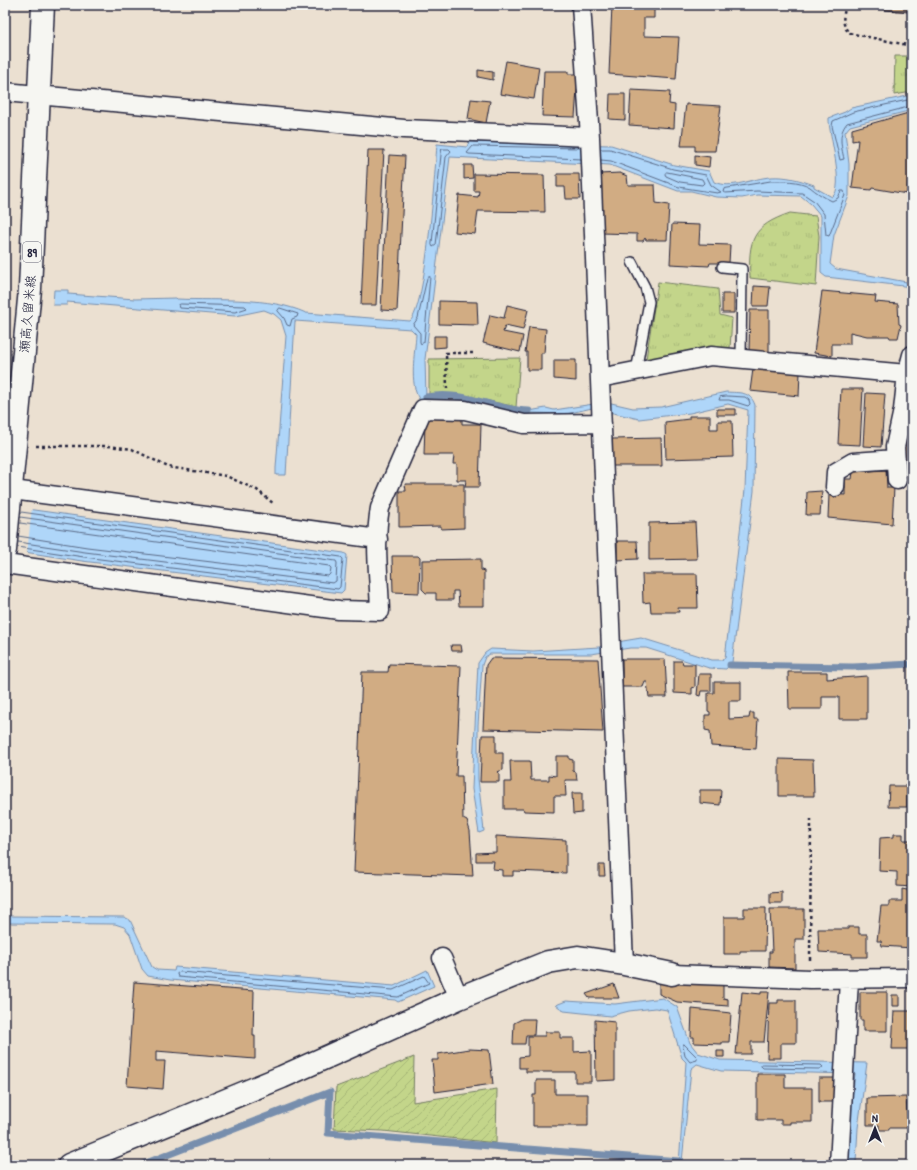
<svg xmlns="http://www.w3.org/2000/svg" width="917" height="1170" viewBox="0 0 917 1170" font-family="'Patrick Hand','Klee One',sans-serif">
<defs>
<pattern id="grass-tufts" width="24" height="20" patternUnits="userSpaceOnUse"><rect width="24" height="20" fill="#c3d58a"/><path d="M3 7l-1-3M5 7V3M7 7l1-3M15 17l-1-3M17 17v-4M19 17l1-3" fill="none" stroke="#a7b778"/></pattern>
<pattern id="garden-furrows" width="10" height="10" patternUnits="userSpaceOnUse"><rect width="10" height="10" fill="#c3d58a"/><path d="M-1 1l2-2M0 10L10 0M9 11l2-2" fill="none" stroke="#a7b778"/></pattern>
</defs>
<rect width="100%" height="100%" fill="#ebe0d1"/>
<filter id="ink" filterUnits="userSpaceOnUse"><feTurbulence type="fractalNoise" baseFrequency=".025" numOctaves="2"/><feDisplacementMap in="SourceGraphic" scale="8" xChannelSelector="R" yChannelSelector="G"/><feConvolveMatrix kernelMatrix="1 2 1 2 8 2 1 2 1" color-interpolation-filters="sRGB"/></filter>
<g filter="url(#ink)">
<path fill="url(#grass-tufts)" stroke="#727c62" d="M 895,56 L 912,56 L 912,92 L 894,95 Z
M 790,213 L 816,216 L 819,236 L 816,286 L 750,278 C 748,240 752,226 790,213 Z
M 658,282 L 718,289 L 720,315 L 732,318 L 730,348 L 646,359 Z
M 520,358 L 516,407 L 458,394 L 429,394 L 429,359 Z"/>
<path fill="url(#garden-furrows)" stroke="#727c62" d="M 414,1057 L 413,1102 L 497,1089 L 496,1143 L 383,1131 L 334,1129 L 336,1087 Z"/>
<path fill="#afd6f9" stroke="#778ead" d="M 912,95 L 912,110 L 850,126 L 845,132 L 849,164 L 849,196 L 834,235 L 830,264 L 836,269 L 912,283 L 912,287 L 826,277 L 821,273 L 821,216 L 811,204 L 801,196 L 757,195 L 742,198 L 716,197 L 691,191 L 678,191 L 610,165 L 450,157 L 425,359 L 426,397 L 422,400 L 419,399 C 409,382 415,354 416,334 L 411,329 L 295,321 L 286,475 L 276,475 L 276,468 L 286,336 L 281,320 L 274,314 L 264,310 L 235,316 L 67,302 L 67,305 L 53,305 L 54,290 L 68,290 L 68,294 L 135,299 L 176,298 L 177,299 C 219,301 268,296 306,313 L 410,321 C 426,308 435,172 437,144 L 467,147 L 469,142 L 611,145 L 674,165 L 709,171 L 714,182 C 732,190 752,178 771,177 C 787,176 800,180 814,185 L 814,187 L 832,197 C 846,188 828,133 829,118 L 845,112 L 851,108 Z
M 726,392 C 740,393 750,391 755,405 L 754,491 L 732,662 L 726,669 L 709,668 L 646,648 L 630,648 L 591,654 L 490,654 L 485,657 L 482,665 L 478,725 L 478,779 L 484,831 L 479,833 L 472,789 L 478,663 L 485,653 L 491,649 L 533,651 L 599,647 L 623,641 L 641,638 L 712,660 L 722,660 L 725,658 L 745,490 L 748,410 L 728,404 L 690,413 L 639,419 L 592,408 L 566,414 L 531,413 L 529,411 L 546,408 L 554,410 L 607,402 L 633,408 L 661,407 Z
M 5,506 L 344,553 L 347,555 L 344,590 L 341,593 L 82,561 L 5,549 Z
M 5,912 L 7,912 L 7,916 L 124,917 L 130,920 L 152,967 L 157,970 L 174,971 L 175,967 L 394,986 L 427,970 L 434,986 L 398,1002 L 395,1000 L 170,980 L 148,976 L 142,969 L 130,934 L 124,927 L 115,924 L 8,923 L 7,930 L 5,930 Z
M 663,998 L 677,1007 L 690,1043 L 698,1053 L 720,1060 L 867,1063 L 858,1128 L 856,1162 L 869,1165 L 846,1165 L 846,1147 L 855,1074 L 721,1071 L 697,1064 L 691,1069 L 682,1162 L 688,1165 L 679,1165 L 686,1062 L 682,1058 L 667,1010 L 655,1008 L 629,1011 L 610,1016 L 564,1011 L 556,1005 L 566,1001 L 615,1004 Z"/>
<path fill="#ebe0d1" d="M 5,504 L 32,507 L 27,554 L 5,551 Z"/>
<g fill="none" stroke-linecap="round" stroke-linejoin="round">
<path stroke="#5a6a87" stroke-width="1" d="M 912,99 L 853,112 L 833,121 L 832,126 L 840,160 L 844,159 C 841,145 838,134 847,123 L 912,106
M 580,148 L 473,146 L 467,153 L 469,154 L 581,159
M 442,149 L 449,149 L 451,151 L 446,157 L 436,245 L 433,247 L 432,245 Z
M 600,149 L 610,149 L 673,169 L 706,175 L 711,185 L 721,192 L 717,193 L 679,187 L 611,161 L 601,160
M 667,172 L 702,179 L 704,183 L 702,185 L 680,182 L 666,176 L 665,174 Z
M 771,181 C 783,181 799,180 810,187 C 816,192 823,197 832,201 L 838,198 L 841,191 L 844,191 L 845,195 L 829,236 L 826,235 L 824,214 L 814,201 L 802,193 L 757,191 L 725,193 L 723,192 L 724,189 Z
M 430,277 L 424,342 L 421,344 L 420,342 L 420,333 L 413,325 L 418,318 L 427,278 Z
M 181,304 L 245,306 L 247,308 L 235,312 L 180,308 L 179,305 Z
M 280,308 L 298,314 L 297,317 L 292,319 L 290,326 L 287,325 L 284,318 L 278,311 Z
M 727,396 L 745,397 L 749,400 L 750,404 L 748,406 L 729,400 L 719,400 L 720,397 Z
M 18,536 L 87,547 L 328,576 L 330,574 L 331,568 L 329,566 L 20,523
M 18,542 L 85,552 L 333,583 L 336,581 L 337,563 L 336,561 L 20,517
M 17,547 L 84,557 L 338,589 L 340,587 L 343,559 L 341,557 L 21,512
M 180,972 L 393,990 L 424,976 L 429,983 L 398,997 L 178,977 L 177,974 Z
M 684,1044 L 697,1057 L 697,1060 L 690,1062 L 685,1056 L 683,1046 Z
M 763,1064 L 821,1065 L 823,1067 L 820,1069 L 763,1068 L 761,1066 Z"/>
<path stroke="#778ead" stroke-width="7" d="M 426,397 C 438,395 449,395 461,397 C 484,401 505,411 529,411
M 730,665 L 853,667 L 912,664
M 141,1165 L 330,1092 L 328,1133 L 679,1161"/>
</g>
<path fill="#d1ac83" stroke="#22223b" d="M 612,5 L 654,5 L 654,18 L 644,18 L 644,36 L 679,37 L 676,79 L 609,74 Z
M 884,5 L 912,5 L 909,12 L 885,10 Z
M 506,61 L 539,67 L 534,99 L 500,94 Z
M 478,70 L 493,72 L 493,80 L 478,77 Z
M 544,71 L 568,71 L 568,74 L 578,74 L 575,117 L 542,116 Z
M 631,90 L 670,92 L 669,104 L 675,105 L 674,128 L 629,125 Z
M 610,94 L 625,94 L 625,120 L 609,119 Z
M 471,99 L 490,101 L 486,123 L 468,119 Z
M 686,104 L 721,106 L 715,151 L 695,151 L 695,146 L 681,146 Z
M 912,112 L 912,150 L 907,194 L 872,188 L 871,190 L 852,188 L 858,140 L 852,141 L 852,129 Z
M 368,150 L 384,150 L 376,305 L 361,305 Z
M 389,155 L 405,156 L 397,311 L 381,310 Z
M 695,155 L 710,157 L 709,167 L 695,165 Z
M 464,165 L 472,165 L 473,178 L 464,179 Z
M 620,173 L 627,176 L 628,185 L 655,185 L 656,203 L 669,205 L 667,240 L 646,240 L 645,238 L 643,241 L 637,241 L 637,234 L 601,233 L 600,174 Z
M 474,174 L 544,175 L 545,212 L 478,211 L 475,234 L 455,232 L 459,195 L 478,197 L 479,191 L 474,191 Z
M 557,174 L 579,174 L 580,199 L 566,199 L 565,187 L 557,187 Z
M 672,224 L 700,225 L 699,244 L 730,245 L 729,263 L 710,263 L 709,266 L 670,264 Z
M 754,286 L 770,287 L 768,306 L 753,306 Z
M 822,291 L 876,296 L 875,302 L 898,304 L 899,324 L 901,325 L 898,338 L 890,338 L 889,336 L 867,336 L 850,332 L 850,344 L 832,344 L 832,356 L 814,353 Z
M 722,294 L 734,294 L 734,313 L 722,313 Z
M 439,301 L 477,302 L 478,325 L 439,324 Z
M 507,305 L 528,310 L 523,330 L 505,326 L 503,332 L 523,336 L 520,352 L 483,343 L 490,315 L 504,318 Z
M 750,310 L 769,310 L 769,354 L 749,353 Z
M 529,327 L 546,329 L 544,353 L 541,353 L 541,370 L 527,370 L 527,352 L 525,352 Z
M 434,336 L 446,336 L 446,347 L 434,348 Z
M 554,360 L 576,360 L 576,381 L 554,379 Z
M 753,369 L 800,372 L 799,396 L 750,391 Z
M 841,389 L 863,389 L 860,445 L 838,444 Z
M 866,393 L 885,394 L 881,447 L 863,446 Z
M 717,409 L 736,409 L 736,415 L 717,415 Z
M 689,416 L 710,416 L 710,429 L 718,429 L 718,421 L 732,421 L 733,457 L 666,459 L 665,422 L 689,419 Z
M 429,418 L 460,418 L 462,420 L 462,424 L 481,424 L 479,487 L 465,487 L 466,480 L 457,480 L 457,464 L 453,464 L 454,455 L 424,455 L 425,424 Z
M 905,421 L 912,422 L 912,475 L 910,475 L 910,470 L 898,468 Z
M 661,438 L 662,466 L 612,466 L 612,439 Z
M 886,470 L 887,488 L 894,488 L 892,524 L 828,518 L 829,494 L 845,495 L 845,479 L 852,479 L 853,472 Z
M 405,484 L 464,484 L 464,528 L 441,529 L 441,526 L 399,527 L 399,491 L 406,491 Z
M 822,491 L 820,515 L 806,515 L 807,492 Z
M 695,522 L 697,559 L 649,560 L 649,523 Z
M 617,541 L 637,541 L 638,559 L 617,560 Z
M 392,556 L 418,556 L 420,558 L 419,593 L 393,592 Z
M 481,559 L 481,570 L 484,571 L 484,606 L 459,606 L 458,591 L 453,591 L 453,600 L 436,600 L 436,593 L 426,593 L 422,589 L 422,560 Z
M 642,574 L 697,574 L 698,608 L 678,608 L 679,612 L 651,612 L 650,602 L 643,603 Z
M 451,645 L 461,645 L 462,651 L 452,651 Z
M 491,658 L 598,659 L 603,732 L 483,729 L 486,665 Z
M 622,659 L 665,659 L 667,697 L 649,697 L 647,682 L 645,682 L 643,687 L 622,687 Z
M 674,661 L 682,661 L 683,664 L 695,664 L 695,687 L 692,688 L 692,694 L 674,693 Z
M 389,664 L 461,666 L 456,776 L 462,776 L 463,819 L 467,821 L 470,831 L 473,876 L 354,872 L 362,672 L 388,672 Z
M 788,672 L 827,672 L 827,679 L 867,676 L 867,719 L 839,719 L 839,697 L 822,697 L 822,709 L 789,709 Z
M 699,674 L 711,674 L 711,691 L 701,691 L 700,696 L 697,695 Z
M 714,682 L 741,682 L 741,701 L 729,701 L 729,719 L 749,718 L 750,713 L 754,713 L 754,719 L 758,719 L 756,749 L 711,746 L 710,731 L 705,730 L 705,715 L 710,715 L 710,712 L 708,711 L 708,693 L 714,693 Z
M 482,735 L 496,735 L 496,753 L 503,753 L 503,770 L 497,772 L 499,773 L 499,782 L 480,782 Z
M 556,756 L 569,756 L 569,759 L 573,760 L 573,771 L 576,772 L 577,780 L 565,780 L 566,796 L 554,796 L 554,812 L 524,811 L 523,809 L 504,809 L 504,782 L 511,782 L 510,761 L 530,761 L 531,780 L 549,780 L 549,775 L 556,776 Z
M 779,759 L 813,760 L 814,796 L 779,796 Z
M 889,786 L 907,786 L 907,807 L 888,807 Z
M 700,790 L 721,790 L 720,805 L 700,803 Z
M 572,793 L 582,793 L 582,813 L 573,814 Z
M 894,834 L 903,834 L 903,840 L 911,840 L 912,887 L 897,886 L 897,872 L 879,871 L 880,838 L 894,837 Z
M 496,836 L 566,840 L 566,873 L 513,871 L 513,876 L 502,876 L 502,870 L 493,869 L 494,861 L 476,861 L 476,853 L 496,852 Z
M 599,865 L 604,865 L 605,876 L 599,876 Z
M 902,889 L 912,891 L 912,948 L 882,946 L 881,941 L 877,941 L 881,906 L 889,906 L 889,901 L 902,901 Z
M 782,892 L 782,903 L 770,903 L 770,893 Z
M 744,908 L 766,908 L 765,951 L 740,951 L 740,954 L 724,954 L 724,917 L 744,917 Z
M 770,909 L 804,909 L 804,939 L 795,939 L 795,968 L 769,967 L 769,952 L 772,952 Z
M 848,927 L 859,927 L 859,934 L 867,934 L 867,957 L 852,957 L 852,954 L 819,952 L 818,929 L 848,929 Z
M 659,980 L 723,985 L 723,998 L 728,999 L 728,1006 L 677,1002 L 659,994 Z
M 134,982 L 254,991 L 253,1036 L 255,1036 L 255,1059 L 156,1051 L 156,1061 L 165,1061 L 163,1089 L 127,1086 Z
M 614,984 L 619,998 L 589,998 L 586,994 Z
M 742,992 L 761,994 L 761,992 L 769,992 L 764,1042 L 751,1042 L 751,1054 L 736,1054 Z
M 860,992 L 887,992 L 887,1031 L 863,1031 L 863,1020 L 860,1020 Z
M 892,995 L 899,995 L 899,1006 L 892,1006 Z
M 778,1000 L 796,1000 L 796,1043 L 781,1043 L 781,1058 L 767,1058 L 769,1003 L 778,1003 Z
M 692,1009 L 731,1013 L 729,1042 L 722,1042 L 722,1044 L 694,1043 L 694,1037 L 691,1037 Z
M 894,1011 L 912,1011 L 912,1049 L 892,1049 Z
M 522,1019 L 535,1019 L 534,1035 L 526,1035 L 525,1044 L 513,1044 L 514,1023 Z
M 595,1020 L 615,1022 L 615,1080 L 596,1081 Z
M 545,1032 L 560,1032 L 560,1038 L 574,1038 L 574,1052 L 591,1051 L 591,1082 L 575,1082 L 575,1072 L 526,1072 L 526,1068 L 519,1068 L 519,1057 L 528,1056 L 528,1036 L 545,1036 Z
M 469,1049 L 489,1050 L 493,1084 L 435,1092 L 432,1060 L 438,1060 L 438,1054 Z
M 717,1051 L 724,1051 L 724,1057 L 717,1057 Z
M 757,1074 L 785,1074 L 785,1088 L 812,1088 L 812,1122 L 790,1122 L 790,1124 L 781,1124 L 781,1120 L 757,1120 Z
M 819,1078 L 836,1078 L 836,1102 L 819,1102 Z
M 536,1080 L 555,1080 L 555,1094 L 588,1094 L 588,1126 L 533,1126 L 533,1095 L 536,1095 Z
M 906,1097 L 908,1128 L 889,1128 L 889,1130 L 879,1130 L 879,1125 L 867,1125 L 867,1098 Z"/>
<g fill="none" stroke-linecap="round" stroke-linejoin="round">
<defs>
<path id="service" d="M 632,262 L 645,287 L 649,302 L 636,371
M 722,267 L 742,269 L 741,359"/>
<path id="minor" d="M 581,5 L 590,137 L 624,964
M 5,92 L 404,129 L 590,137
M 600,378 L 711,356 L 907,374
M 897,480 L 895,447 L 903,410 L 907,374 L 912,355
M 835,487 L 836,472 L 853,462 L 896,459
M 5,489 L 378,539
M 5,564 L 339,610 L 380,611 C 379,577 374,542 380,508 L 423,409 L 465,410 L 524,424 L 602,423
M 442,958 L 459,998
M 672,974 L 810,979 L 912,978
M 839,1165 L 849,979"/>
<path id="tertiary" d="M 69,1165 L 282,1077 L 459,998 L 548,962 L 578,957 L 624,964 L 672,974"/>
<path id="primary" d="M 5,550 L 30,289 L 43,5"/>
</defs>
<use href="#service" stroke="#22223b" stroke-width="12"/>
<use href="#minor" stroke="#22223b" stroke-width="21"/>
<use href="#tertiary" stroke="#22223b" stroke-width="25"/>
<use href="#primary" stroke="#22223b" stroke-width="25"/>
<path stroke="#22223b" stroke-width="2.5" stroke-dasharray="3 3" stroke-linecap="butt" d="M 846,5 C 843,17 841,23 849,33 L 912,46
M 447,389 L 446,353 L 473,353
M 36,446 L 108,446 L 132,449 L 168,467 L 226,476 L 257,490 L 274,504
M 810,960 L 811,819"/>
<use href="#service" stroke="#f6f6f2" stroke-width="9"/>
<use href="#minor" stroke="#f6f6f2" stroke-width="18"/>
<use href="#tertiary" stroke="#f6f6f2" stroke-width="22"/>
<use href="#primary" stroke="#f6f6f2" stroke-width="22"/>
</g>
</g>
<g text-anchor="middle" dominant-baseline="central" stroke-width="3" stroke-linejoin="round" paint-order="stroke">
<rect fill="#f6f6f2" stroke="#626272" stroke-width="1" x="23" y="242" width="18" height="20" rx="3"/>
<g font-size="12" font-weight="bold" fill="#22223b">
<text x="32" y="252">89</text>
</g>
<g font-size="13" fill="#22223b" stroke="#f6f6f2">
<text transform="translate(27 314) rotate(-85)">瀬高久留米線</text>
</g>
</g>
<rect width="917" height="1170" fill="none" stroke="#f6f6f2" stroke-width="20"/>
<rect x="10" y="10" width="897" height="1150" fill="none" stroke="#22223b" stroke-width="1.5" filter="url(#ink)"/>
<g transform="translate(875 1128)" stroke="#f6f6f2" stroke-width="3" paint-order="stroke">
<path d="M0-3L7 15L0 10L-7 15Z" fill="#22223b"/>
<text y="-6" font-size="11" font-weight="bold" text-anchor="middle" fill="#22223b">N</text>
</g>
</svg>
